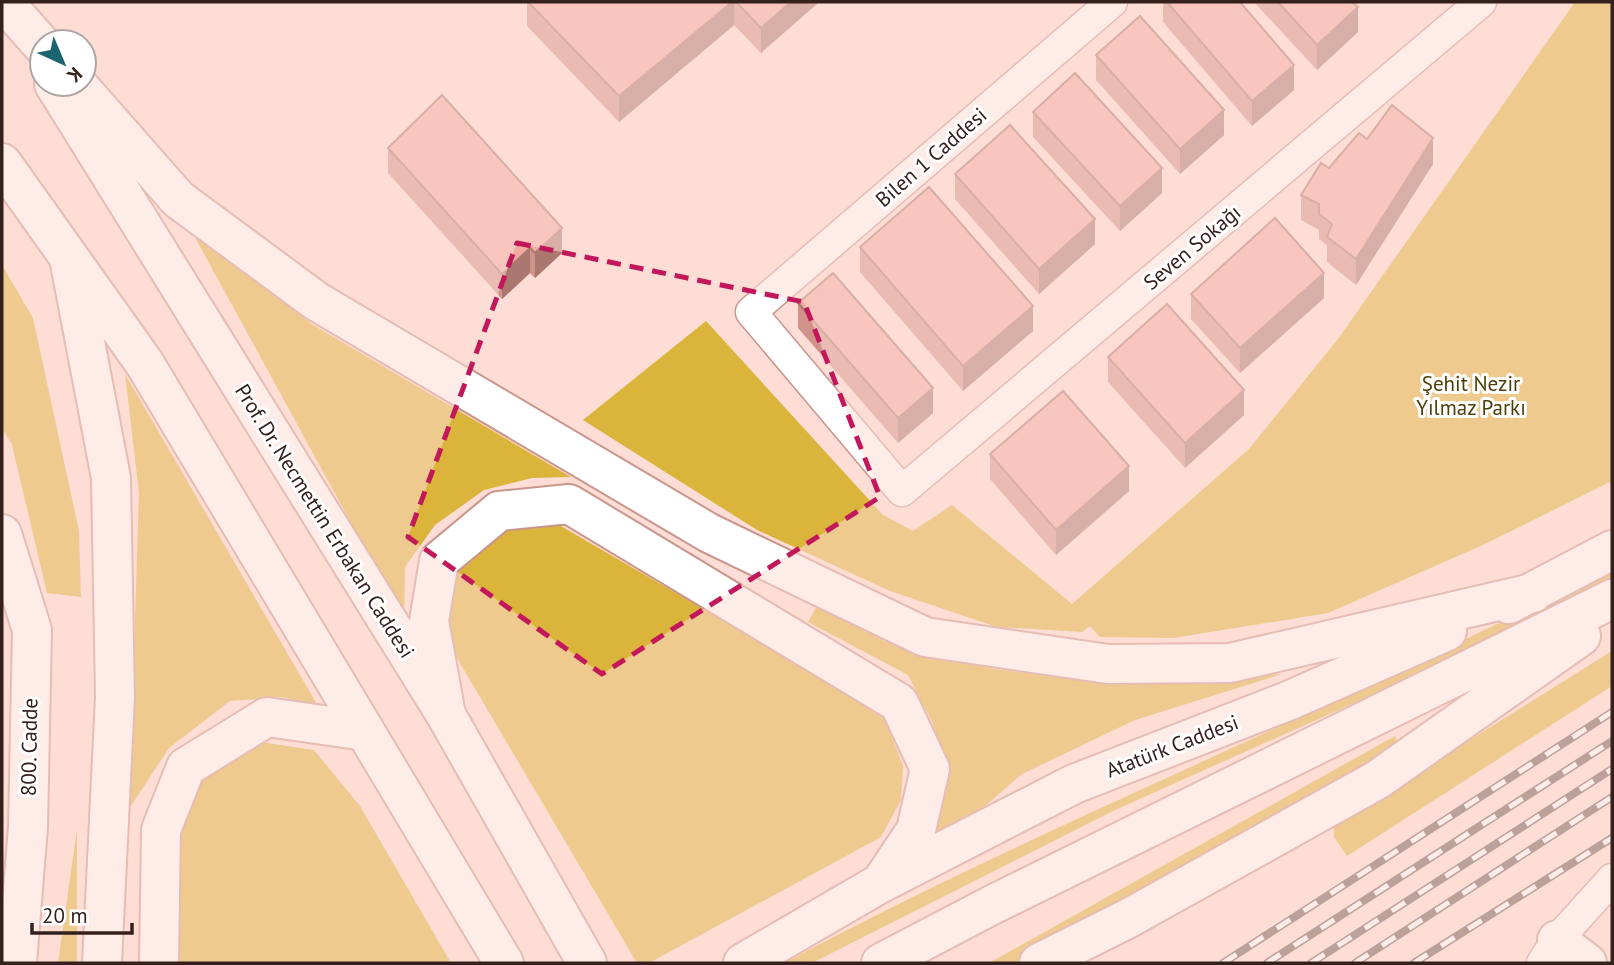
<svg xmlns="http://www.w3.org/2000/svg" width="1614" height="965" viewBox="0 0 1614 965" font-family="'PT Sans',sans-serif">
<rect width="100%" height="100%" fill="#feddd6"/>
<path fill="#dbb43b" d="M 1575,2 L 1612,2 L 1612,481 L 1485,544 L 1328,613 L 1174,638 L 1100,637 L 1090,626 L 1082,632 L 997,627 L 890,591 L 757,530 L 583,420 L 706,321 L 883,515 L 913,531 L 952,505 L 1072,604 L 1249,449 L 1338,339 Z
M 191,230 L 313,325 L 571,477 L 532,478 L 484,490 L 435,525 L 405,567 L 404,620 Z
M 2,265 L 33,318 L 79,531 L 81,597 L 47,593 L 12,445 L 2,428 Z
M 125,374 L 318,706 L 282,697 L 230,701 L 169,748 L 129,809 L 139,493 Z
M 554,522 L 857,698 L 886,721 L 903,766 L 901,800 L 881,837 L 649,963 L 637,963 L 441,631 L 446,571 L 494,528 Z
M 1612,566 L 1612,578 L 1545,614 L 1437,666 L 1115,810 L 812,963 L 784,963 C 1054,819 1341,708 1612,566 Z
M 817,606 L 886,642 L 994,669 L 1127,685 L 1282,674 L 1135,720 L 1022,774 L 977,813 L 919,840 L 945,769 L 933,724 L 908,675 L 808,622 Z
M 1612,651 L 1612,686 L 1347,856 L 1334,837 L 1334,825 Z
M 1395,736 L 1398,745 L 1381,762 L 1153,893 L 1015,963 L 989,963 Z
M 254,741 L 314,750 L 360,806 L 451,963 L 175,963 L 183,808 L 210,762 Z
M 77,829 L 77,962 L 58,963 Z"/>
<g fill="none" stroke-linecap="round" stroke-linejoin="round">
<defs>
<path id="minor" d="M 1112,2 L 751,312 L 902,491 L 1481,2
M 1542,963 L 1557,940 L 1612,879"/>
<path id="tertiary" d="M 2,534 L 32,630 L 28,827 L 17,963
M 1557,940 L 1587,963"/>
<path id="secondary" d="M 54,84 L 446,715 L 587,963
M 2,163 L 145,364 L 504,963"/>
<path id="primary" d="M 4,2 L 42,45
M 77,84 L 178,199 L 316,301 L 709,533 L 925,637 L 1108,664 L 1230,663 L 1533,593
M 69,258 L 111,478 L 115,697 L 102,963
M 1509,604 L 1612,550
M 446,715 L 429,621 L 439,561 L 499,511 L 569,504 L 899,703 L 930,769 L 916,830 L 882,881
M 159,963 L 161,830 L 186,767 L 267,717 L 365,731
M 743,963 L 879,884 L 1074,784 L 1288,701 L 1447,631
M 881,963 L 992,905 L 1612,599
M 1039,963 L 1129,918 L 1377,780 L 1581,636"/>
</defs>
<use href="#minor" stroke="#ca968c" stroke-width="33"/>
<use href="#tertiary" stroke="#ca968c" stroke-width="42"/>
<use href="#secondary" stroke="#ca968c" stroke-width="42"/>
<use href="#primary" stroke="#ca968c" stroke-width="42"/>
<use href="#minor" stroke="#fff" stroke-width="30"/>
<use href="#tertiary" stroke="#fff" stroke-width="38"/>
<use href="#secondary" stroke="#fff" stroke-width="38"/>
<use href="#primary" stroke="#fff" stroke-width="38"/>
<defs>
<path id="rail" d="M 1223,963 L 1612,712
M 1267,963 L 1612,741
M 1311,963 L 1612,769
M 1355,963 L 1612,797
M 1414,963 L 1612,838"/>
</defs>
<use href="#rail" stroke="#6e5752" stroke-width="8"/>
<use href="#rail" stroke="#fff" stroke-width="5" stroke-dasharray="16" stroke-linecap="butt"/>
</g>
<path fill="#d19389" d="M 527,2 L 819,2 L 761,53 L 734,25 L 619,122 L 527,26 Z
M 1163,2 L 1240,2 L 1294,90 L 1252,126 L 1163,22 Z
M 1254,2 L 1352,2 L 1358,32 L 1317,70 Z
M 1096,55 L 1224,135 L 1180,174 L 1096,80 Z
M 1033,112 L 1162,193 L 1120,231 L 1033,137 Z
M 1367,139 L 1433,164 L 1356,285 L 1327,262 L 1327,245 L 1319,239 L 1319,230 L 1301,220 L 1301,195 L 1329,168 Z
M 388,148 L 562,253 L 535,278 L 530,273 L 502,299 L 388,173 Z
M 955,174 L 1095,244 L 1039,294 L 955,199 Z
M 860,247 L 1033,331 L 963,391 L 860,272 Z
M 1191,294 L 1324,298 L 1240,373 L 1191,319 Z
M 798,303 L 933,413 L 898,443 L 798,328 Z
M 1108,357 L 1244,415 L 1185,468 L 1108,382 Z
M 990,454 L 1129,491 L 1056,555 L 990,479 Z"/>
<path fill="#aa786f" d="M 732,2 L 734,2 L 734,25 L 619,122 L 619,96 Z
M 791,2 L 819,2 L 761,53 L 761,28 Z
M 1358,7 L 1358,32 L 1317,70 L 1317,45 Z
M 1294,65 L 1294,90 L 1252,126 L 1252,101 Z
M 1224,110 L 1224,135 L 1180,174 L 1180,149 Z
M 1433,138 L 1433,164 L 1356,285 L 1356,259 Z
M 1162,168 L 1162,193 L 1120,231 L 1120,206 Z
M 1095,219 L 1095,244 L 1039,294 L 1039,269 Z
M 562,228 L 562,253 L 535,278 L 535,253 Z
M 530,248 L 530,273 L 502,299 L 502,274 Z
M 1324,273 L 1324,298 L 1240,373 L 1240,348 Z
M 1033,306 L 1033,331 L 963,391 L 963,366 Z
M 933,388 L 933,413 L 898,443 L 898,418 Z
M 1244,390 L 1244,415 L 1185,468 L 1185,443 Z
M 1129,466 L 1129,491 L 1056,555 L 1056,530 Z"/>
<path fill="#f3ab9f" stroke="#aa786f" stroke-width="2" d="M 528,2 L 732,2 L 619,96 Z
M 736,2 L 791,2 L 761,28 Z
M 1167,2 L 1240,2 L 1294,65 L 1252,101 Z
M 1278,2 L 1352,2 L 1358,7 L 1317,45 Z
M 1140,16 L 1224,110 L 1180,149 L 1096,55 Z
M 1075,73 L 1162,168 L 1120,206 L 1033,112 Z
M 442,95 L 562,228 L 535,253 L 530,248 L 502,274 L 388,148 Z
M 1392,105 L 1433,138 L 1356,259 L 1327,237 L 1332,224 L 1319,214 L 1319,204 L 1301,195 L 1321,163 L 1329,168 L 1359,133 L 1367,139 Z
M 1010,125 L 1095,219 L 1039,269 L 955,174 Z
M 929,187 L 1033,306 L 963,366 L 860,247 Z
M 1275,218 L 1324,273 L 1240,348 L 1191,294 Z
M 833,273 L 933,388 L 898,418 L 798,303 Z
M 1167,304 L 1244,390 L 1185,443 L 1108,357 Z
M 1063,391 L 1129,466 L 1056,530 L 990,454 Z"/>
<path d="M0 0H1614V965H0ZM 517,243 L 804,302 L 880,497 L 602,674 L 408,537 Z" fill="#feddd6" fill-opacity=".55" fill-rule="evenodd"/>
<path fill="none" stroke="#c2185b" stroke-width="5" stroke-dasharray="14 9" stroke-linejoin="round" d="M 517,243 L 804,302 L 880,497 L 602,674 L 408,537 Z"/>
<g text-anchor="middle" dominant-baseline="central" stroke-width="6" stroke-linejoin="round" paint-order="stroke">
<g font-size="21" fill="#34201c" stroke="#fff">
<text transform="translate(931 157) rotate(-41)">Bilen 1 Caddesi</text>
<text transform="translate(1192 247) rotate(-40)">Seven Sokağı</text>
<text transform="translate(325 521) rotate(58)">Prof. Dr. Necmettin Erbakan Caddesi</text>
<text transform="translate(1172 746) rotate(-21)">Atatürk Caddesi</text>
<text transform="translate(29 747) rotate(-89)">800. Cadde</text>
</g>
<g font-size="21" fill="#4e3e0a" stroke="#fff">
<text x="1471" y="383">Şehit Nezir<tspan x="1471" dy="24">Yılmaz Parkı</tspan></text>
</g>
</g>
<rect width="1614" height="965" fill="none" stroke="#34201c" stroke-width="7"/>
<g transform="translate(63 63) rotate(136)"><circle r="33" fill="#ffffff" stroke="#aea6a4" stroke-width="2"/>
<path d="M0-5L12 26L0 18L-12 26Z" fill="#1a6470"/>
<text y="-10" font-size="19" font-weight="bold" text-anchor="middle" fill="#34201c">K</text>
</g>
<path d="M32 923v10h100v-10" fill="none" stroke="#34201c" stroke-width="3.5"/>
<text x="42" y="923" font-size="21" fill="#34201c" stroke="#ffffff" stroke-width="5" paint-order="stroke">20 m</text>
</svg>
